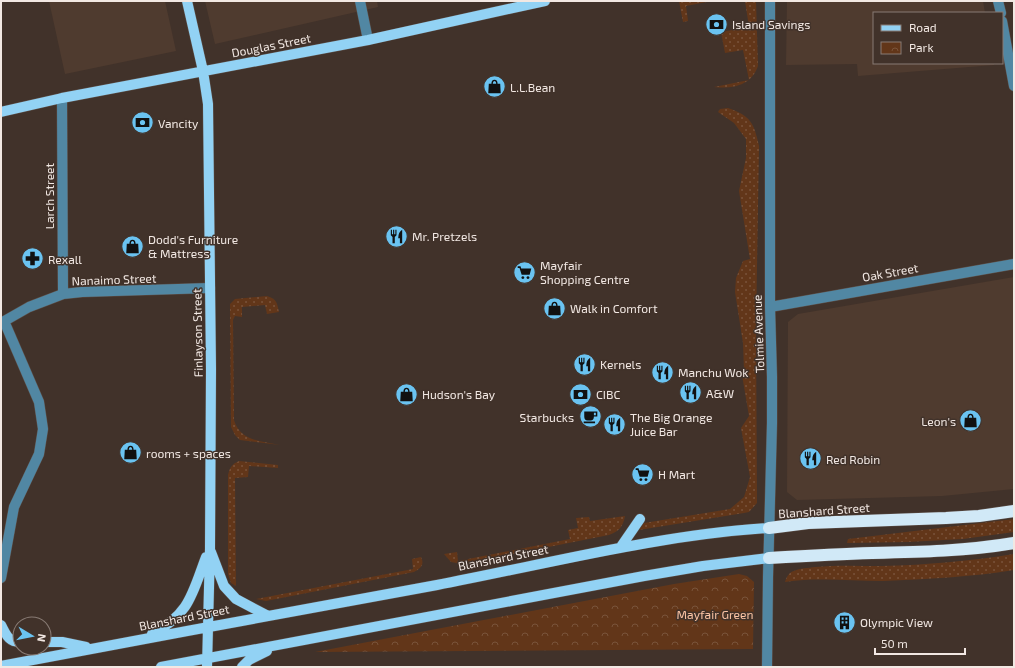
<svg xmlns="http://www.w3.org/2000/svg" width="1015" height="668" viewBox="0 0 1015 668" font-family="'Exo 2',sans-serif">
<defs>
<pattern id="grass-dots" width="8" height="8" patternUnits="userSpaceOnUse"><rect width="8" height="8" fill="#623619"/><path d="M2 2h.1M6 6h.1" fill="none" stroke="#79533a" stroke-width="1.8" stroke-linecap="round"/></pattern>
<pattern id="park-crowns" width="20" height="18" patternUnits="userSpaceOnUse"><rect width="20" height="18" fill="#623619"/><path d="M2 6a3 3 0 1 1 6 0M12 15a3 3 0 1 1 6 0" fill="none" stroke="#79533a"/></pattern>
</defs>
<rect width="100%" height="100%" fill="#41322a"/>
<path fill="#4f3b2f" d="M 49,1 L 165,1 L 176,51 L 65,74 Z
M 205,1 L 377,1 L 378,7 L 215,44 Z
M 787,1 L 983,1 L 985,13 L 874,13 L 874,63 L 994,63 L 994,65 L 858,76 L 857,64 L 786,65 Z
M 1014,277 L 1014,489 L 942,496 L 797,500 L 787,492 L 788,322 L 798,314 Z"/>
<path fill="url(#grass-dots)" d="M 679,1 L 712,1 L 686,6 L 688,21 L 683,22 Z
M 745,1 L 756,1 L 758,66 C 751,86 732,89 714,87 L 749,80 L 743,50 L 725,53 L 721,32 L 749,27 Z
M 728,108 C 751,116 754,123 759,146 L 756,327 L 757,503 L 749,512 L 744,513 L 639,530 L 644,523 L 730,509 L 744,497 L 750,477 L 741,428 L 749,416 L 742,375 L 744,371 L 743,343 L 735,292 L 736,278 L 743,261 L 750,259 L 739,191 L 746,158 L 746,139 L 734,123 L 718,112 L 720,109 Z
M 267,296 C 277,299 277,303 279,312 L 267,314 L 265,305 L 242,307 L 242,317 L 235,316 L 233,320 L 234,420 C 240,441 261,441 280,445 L 240,440 L 235,435 L 231,427 L 230,304 L 235,299 Z
M 239,461 L 278,465 L 278,468 L 249,466 L 248,477 L 235,478 L 236,586 L 231,583 L 228,574 L 228,475 C 230,467 232,464 239,461 Z
M 625,516 C 623,527 619,531 609,535 L 462,564 L 451,562 L 444,554 L 457,552 L 458,561 L 570,539 L 568,530 L 578,528 L 576,518 L 589,517 L 590,521 Z
M 1014,519 L 1014,532 L 963,539 L 908,542 L 847,543 L 848,539 Z
M 1014,554 L 1014,570 C 971,577 927,579 883,581 C 850,581 817,577 785,582 C 786,578 789,572 794,571 C 800,568 808,568 815,567 C 837,565 860,566 882,566 C 926,565 971,561 1014,554 Z
M 421,557 C 425,565 420,569 414,572 L 266,601 L 256,599 L 413,569 L 412,559 Z"/>
<path fill="url(#park-crowns)" d="M 739,574 L 747,576 L 754,582 L 753,649 L 315,652 L 674,584 Z"/>
<g fill="none" stroke-linecap="round" stroke-linejoin="round">
<defs>
<path id="minor" d="M 360,1 L 368,40
M 998,1 L 1001,13
M 1002,21 L 1014,86
M 62,98 L 63,294
M 770,307 L 1014,264
M 1,323 L 29,307 L 63,294 L 82,292 L 210,288
M 1,578 L 14,507 L 39,454 L 43,429 L 39,402 L 4,321
M 767,667 L 768,577 L 772,423 L 772,377 L 770,307 L 770,1"/>
<path id="major" d="M 187,1 L 203,71 L 208,104 L 211,369 L 210,548 L 207,667
M 1,112 L 62,98 L 368,40 L 545,1
M 620,548 L 640,519
M 211,552 L 224,586 L 236,599 L 268,616
M 1,625 C 6,634 8,642 20,642
M 152,634 C 190,614 192,594 206,557
M 44,642 L 62,642 L 86,647
M 1,666 C 146,638 292,612 437,585 C 547,564 657,535 769,528
M 161,667 L 644,576 L 703,566 L 769,558
M 242,667 L 249,660 L 267,651"/>
<path id="highway" d="M 769,528 L 808,523 L 946,518 L 979,516 L 1014,511
M 769,558 C 803,556 837,554 872,553 C 920,552 967,551 1014,543"/>
</defs>
<use href="#minor" stroke="#5d4f48" stroke-width="11"/>
<use href="#major" stroke="#5d4f48" stroke-width="11"/>
<use href="#highway" stroke="#5d4f48" stroke-width="13"/>
<use href="#minor" stroke="#5187a3" stroke-width="10"/>
<use href="#major" stroke="#92d2f4" stroke-width="10"/>
<use href="#highway" stroke="#d1e9f7" stroke-width="12"/>
</g>
<defs>
<symbol id="bank-disc" viewBox="-11 -11 22 22"><circle r="9.5" fill="#6ac3f1" stroke="#41322a"/><path d="M-6-4H6V4H-6ZM0-2.3a2.3 2.3 0 1 0 0 4.6a2.3 2.3 0 1 0 0-4.6Z" fill="#111"/></symbol>
<symbol id="shop-disc" viewBox="-11 -11 22 22"><circle r="9.5" fill="#6ac3f1" stroke="#41322a"/><path d="M-5-2.5h2.3a2.7 3.5 0 0 1 5.4 0H5L5.5 6h-11ZM-1.5-2.5h3a1.5 2.3 0 0 0-3 0Z" fill="#111"/></symbol>
<symbol id="restaurant-disc" viewBox="-11 -11 22 22"><circle r="9.5" fill="#6ac3f1" stroke="#41322a"/><path d="M-5-6h1v4h1v-4h1v4h1v-4h1v5L-1.5 .5V6h-2V.5L-5-1ZM5-6V6H3V1.5H1.5Q1.5-4 5-6Z" fill="#111"/></symbol>
<symbol id="pharmacy-disc" viewBox="-11 -11 22 22"><circle r="9.5" fill="#6ac3f1" stroke="#41322a"/><path d="M-2-6h4v4h4v4h-4v4h-4v-4h-4v-4h4Z" fill="#111"/></symbol>
<symbol id="supermarket-disc" viewBox="-11 -11 22 22"><circle r="9.5" fill="#6ac3f1" stroke="#41322a"/><path d="M-6-5.5h2.5l.6 2H6L4.5 2H-2.5L-4.4-4H-6ZM-1.5 3.2a1.3 1.3 0 1 0 .1 0ZM3 3.2a1.3 1.3 0 1 0 .1 0Z" fill="#111"/></symbol>
<symbol id="cafe-disc" viewBox="-11 -11 22 22"><circle r="9.5" fill="#6ac3f1" stroke="#41322a"/><path d="M-5.5-4.5H6V0H3Q3 3.5 0 3.5H-2.5Q-5.5 3.5-5.5 0ZM3-3.2v2h1.7v-2ZM-6 4.5H4V6H-6Z" fill="#111"/></symbol>
<symbol id="building-disc" viewBox="-11 -11 22 22"><circle r="9.5" fill="#6ac3f1" stroke="#41322a"/><path d="M-4-6H4V6H1V3H-1V6H-4ZM-2.5-4.3h1.7v1.8h-1.7ZM.8-4.3h1.7v1.8H.8ZM-2.5-1h1.7V.8h-1.7ZM.8-1h1.7V.8H.8Z" fill="#111"/></symbol>
</defs>
<g fill-rule="evenodd">
<use href="#bank-disc" x="704" y="12" width="25" height="25"/>
<use href="#shop-disc" x="482" y="74" width="25" height="25"/>
<use href="#bank-disc" x="130" y="110" width="25" height="25"/>
<use href="#restaurant-disc" x="384" y="224" width="25" height="25"/>
<use href="#shop-disc" x="120" y="234" width="25" height="25"/>
<use href="#pharmacy-disc" x="20" y="246" width="25" height="25"/>
<use href="#supermarket-disc" x="512" y="260" width="25" height="25"/>
<use href="#shop-disc" x="542" y="296" width="25" height="25"/>
<use href="#restaurant-disc" x="572" y="352" width="25" height="25"/>
<use href="#restaurant-disc" x="650" y="360" width="25" height="25"/>
<use href="#restaurant-disc" x="678" y="380" width="25" height="25"/>
<use href="#shop-disc" x="394" y="382" width="25" height="25"/>
<use href="#bank-disc" x="568" y="382" width="25" height="25"/>
<use href="#cafe-disc" x="578" y="404" width="25" height="25"/>
<use href="#shop-disc" x="958" y="408" width="25" height="25"/>
<use href="#restaurant-disc" x="602" y="412" width="25" height="25"/>
<use href="#shop-disc" x="118" y="440" width="25" height="25"/>
<use href="#restaurant-disc" x="798" y="446" width="25" height="25"/>
<use href="#supermarket-disc" x="630" y="462" width="25" height="25"/>
<use href="#building-disc" x="832" y="610" width="25" height="25"/>
</g>
<g text-anchor="middle" dominant-baseline="central" stroke-width="3" stroke-linejoin="round" paint-order="stroke">
<g font-size="12" fill="#f2e8e3" stroke="#41322a" text-anchor="start">
<text x="732" y="24">Island Savings</text>
<text x="510" y="87">L.L.Bean</text>
<text x="158" y="123">Vancity</text>
<text x="412" y="236">Mr. Pretzels</text>
<text x="148" y="239">Dodd's Furniture<tspan x="148" dy="14">&amp; Mattress</tspan></text>
<text x="48" y="259">Rexall</text>
<text x="540" y="265">Mayfair<tspan x="540" dy="14">Shopping Centre</tspan></text>
<text x="570" y="308">Walk in Comfort</text>
<text x="600" y="364">Kernels</text>
<text x="678" y="372">Manchu Wok</text>
<text x="706" y="393">A&amp;W</text>
<text x="422" y="394">Hudson's Bay</text>
<text x="596" y="394">CIBC</text>
<text x="574" y="417" text-anchor="end">Starbucks</text>
<text x="630" y="417">The Big Orange<tspan x="630" dy="14">Juice Bar</tspan></text>
<text x="956" y="421" text-anchor="end">Leon's</text>
<text x="146" y="453">rooms + spaces</text>
<text x="826" y="459">Red Robin</text>
<text x="658" y="474">H Mart</text>
<text x="860" y="622">Olympic View</text>
</g>
<g font-size="12" fill="#f2e8e3" stroke="#41322a">
<text transform="translate(271 45) rotate(-11)">Douglas Street</text>
<text transform="translate(49 196) rotate(-90)">Larch Street</text>
<text transform="translate(890 272) rotate(-10)">Oak Street</text>
<text transform="translate(114 279) rotate(-2)">Nanaimo Street</text>
<text transform="translate(197 333) rotate(-91)">Finlayson Street</text>
<text transform="translate(758 334) rotate(-92)">Tolmie Avenue</text>
<text transform="translate(824 510) rotate(-4)">Blanshard Street</text>
<text transform="translate(503 557) rotate(-11)">Blanshard Street</text>
<text transform="translate(184 617) rotate(-11)">Blanshard Street</text>
</g>
<g font-size="12" fill="#fcc4a4" stroke="#41322a">
<text x="715" y="614">Mayfair Green</text>
</g>
</g>
<rect width="1015" height="668" fill="none" stroke="#f2e8e3" stroke-width="4"/>
<rect x="873" y="12" width="130" height="52" fill="#41322a" stroke="#887b74"/>
<rect x="881" y="25" width="20" height="6" fill="#92d2f4" stroke="#887b74"/>
<text x="909" y="32" font-size="12" fill="#f2e8e3">Road</text>
<rect x="881" y="42" width="20" height="12" fill="url(#park-crowns)" stroke="#887b74"/>
<text x="909" y="52" font-size="12" fill="#f2e8e3">Park</text>
<g transform="translate(32 636) rotate(100)"><circle r="19" fill="#41322a" stroke="#887b74"/>
<path d="M0-3L7 15L0 10L-7 15Z" fill="#6ac3f1"/>
<text y="-6" font-size="11" font-weight="bold" text-anchor="middle" fill="#f2e8e3">N</text>
</g>
<path d="M875 648v6h90v-6" fill="none" stroke="#f2e8e3" stroke-width="2"/>
<text x="881" y="648" font-size="12" fill="#f2e8e3" stroke="#41322a" stroke-width="3" paint-order="stroke">50 m</text>
</svg>
